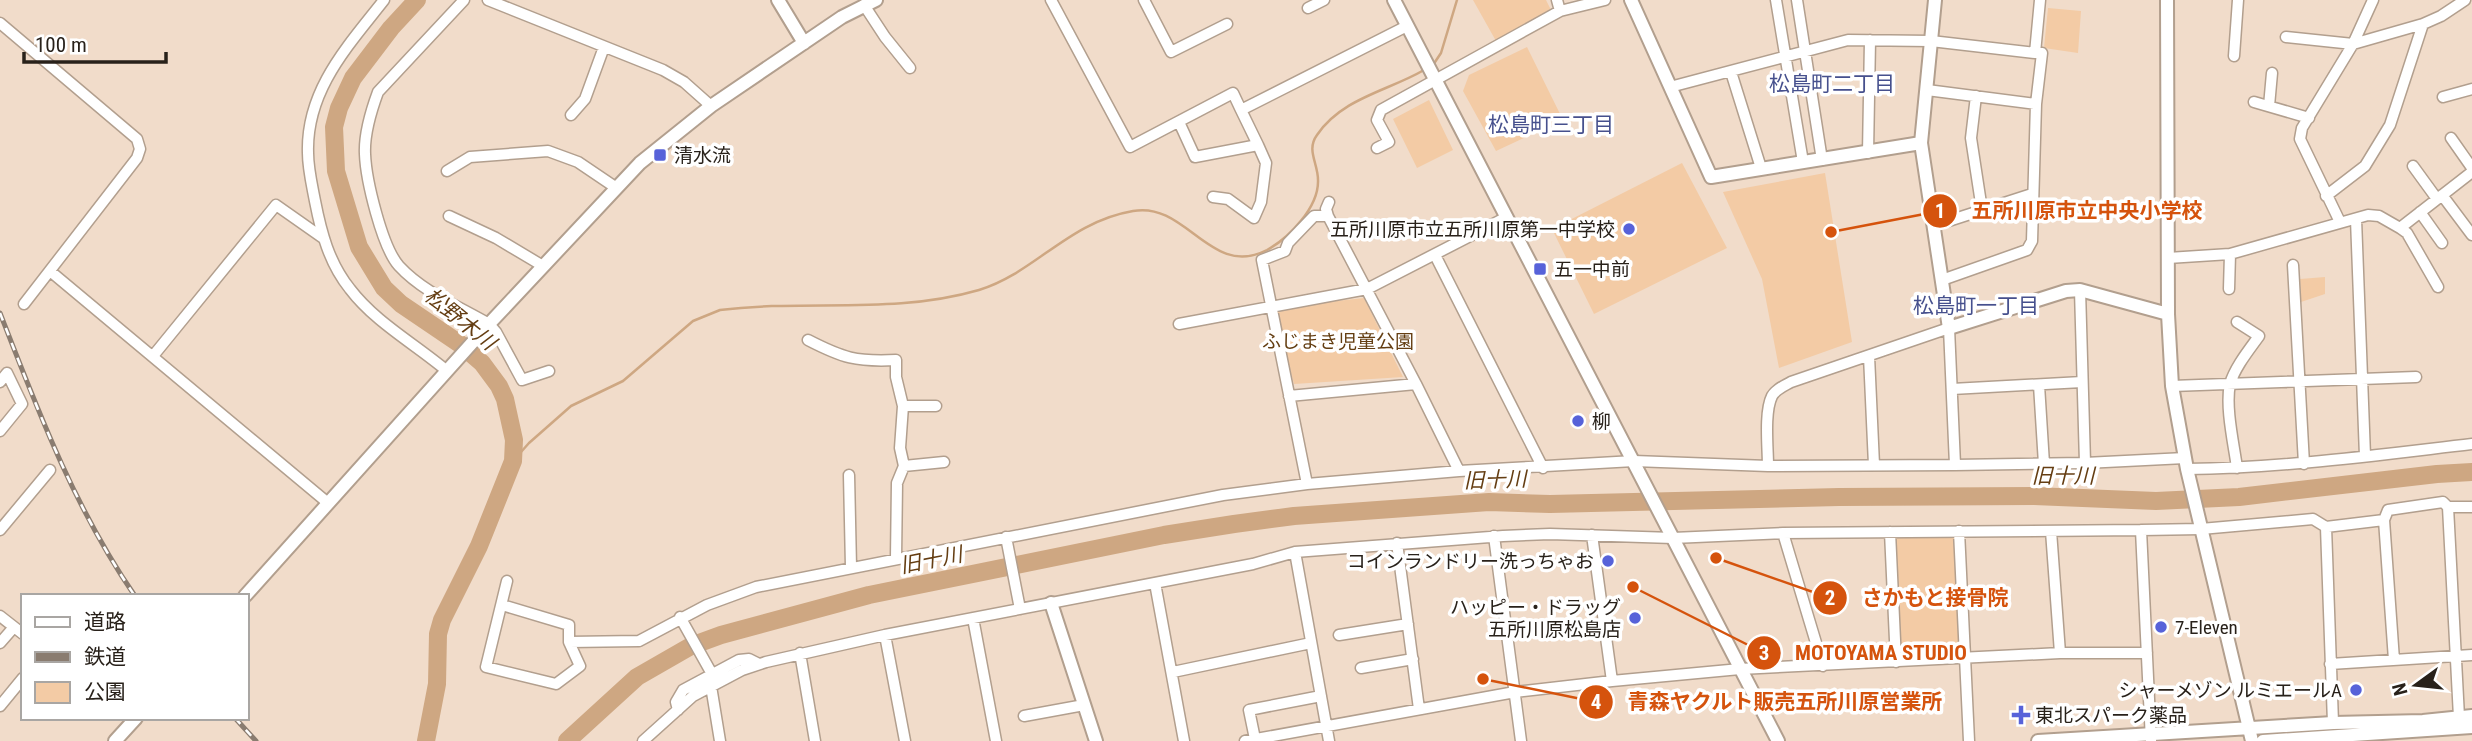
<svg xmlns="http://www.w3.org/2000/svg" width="2472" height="741" viewBox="0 0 2472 741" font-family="'Roboto Condensed','Noto Sans JP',sans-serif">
<rect width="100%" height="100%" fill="#f1dcca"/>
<path fill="#f3cba5" d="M 1473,0 L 1546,0 L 1551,10 L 1496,41 Z
M 2048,8 L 2081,11 L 2078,53 L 2044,48 Z
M 1527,47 L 1563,120 L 1496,151 L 1463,91 L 1469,75 Z
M 1429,100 L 1453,150 L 1417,168 L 1393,119 Z
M 1682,163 L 1727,248 L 1594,314 L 1552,229 Z
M 1825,173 L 1852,342 L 1779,368 L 1762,279 L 1723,192 Z
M 2325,277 L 2325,294 L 2301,302 L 2300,279 Z
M 1364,298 L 1403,377 L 1294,384 L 1273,308 Z
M 1954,537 L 1960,653 L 1901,657 L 1894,538 Z"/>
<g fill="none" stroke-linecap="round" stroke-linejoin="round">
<path stroke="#cea782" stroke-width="2.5" d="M 1433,65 L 1441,53 L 1457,0
M 513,461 L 529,443 L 571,406 L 623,381 L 693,321 L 720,310 C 807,299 893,315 979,290 C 1035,273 1068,222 1133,211 C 1187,201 1210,279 1267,250 C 1289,238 1319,207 1318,180 C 1318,163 1306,150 1317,135 C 1342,98 1388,91 1424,70"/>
<path stroke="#cea782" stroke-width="18" d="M 417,0 L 391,28 L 353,78 L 339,108 L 334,127 L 336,171 L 359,247 L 384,288 L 401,304 L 460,344 L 482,363 L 499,386 L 505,399 L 514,440 L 513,461 L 479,546 L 442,620 L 438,634 L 437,684 L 426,741
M 567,741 L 637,677 L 691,646 L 721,635 L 869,595 L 1164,535 L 1234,524 L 1294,516 L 1489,502 L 1550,504 L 1839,497 L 2034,496 L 2156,501 L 2239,497 L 2437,474 L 2472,472"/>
<defs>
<path id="minor" d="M 384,0 C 348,46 306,90 308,153 C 308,169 312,185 315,201 C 321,232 329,263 350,289 C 375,322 415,344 447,371
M 464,0 L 378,92 C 371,111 364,134 365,154 C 366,180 382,247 399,266 C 423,292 458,306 489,324 L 496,332 L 522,380 L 549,371
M 488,0 L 663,70 L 684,82 L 711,106
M 1051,0 L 1130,147 L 1233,93 L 1241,110 L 1407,26
M 1144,0 L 1171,52 L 1227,24
M 1557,0 L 1560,11
M 1776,0 L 1803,162
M 1797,0 L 1822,160
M 864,5 L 885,37 L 910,68
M 1308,8 L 1324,0
M 0,23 L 137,139 L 140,149 L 137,158 L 24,304
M 2286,37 L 2353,44 L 2423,24 L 2441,16 L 2465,0
M 2234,56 L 2238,0
M 1731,72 L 1761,168
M 1670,87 L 1848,40 L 1931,41 L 2035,53
M 1927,90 L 2036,104
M 1976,96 L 1971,138 L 1982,210
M 2443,97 L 2472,89
M 2254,102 L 2309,118
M 2269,106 L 2272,73
M 1241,110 L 1258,145
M 571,115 L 585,99 L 604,47
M 1179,122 L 1195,157 L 1258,145 L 1266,163 L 1261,202 L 1254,218 L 1228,199 L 1213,197
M 2451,138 L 2472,168
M 1377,148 L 1389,142 L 1377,120 L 1381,110 L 1560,11 L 1605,0
M 1868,153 L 1870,40
M 2413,166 L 2437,199
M 447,171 L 470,157 L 548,151 L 578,162 L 615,187
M 2442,195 L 2472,235
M 2326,196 L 2365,166 L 2390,125 L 2423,24
M 2420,212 L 2442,243
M 449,216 L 496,238 L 543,266
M 1328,216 L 1416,384 L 1459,471
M 2356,219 L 2365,456
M 2340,222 L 2300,139 L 2302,128 L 2353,44 L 2373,0
M 1933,226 L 2032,194
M 2400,228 L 2407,233 L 2438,287
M 1435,255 L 1543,468
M 2168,258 L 2230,254 L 2368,215 L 2379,216 L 2400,228 L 2472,172
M 2293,265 L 2304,464
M 50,271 L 328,503
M 1942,280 L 2027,250 L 2032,241 L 2036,104 L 2042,53 L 2035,53 L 2040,0
M 2229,289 L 2230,254
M 2080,290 L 2085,463
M 2237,322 L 2259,336 C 2249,350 2235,367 2230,384 C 2225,407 2234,445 2237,468
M 1179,324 L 1367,289 L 1507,217
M 808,340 C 843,358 856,362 896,360 L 896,377 L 903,406 L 900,448 L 904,466 L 897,483 L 896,558
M 153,356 L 276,205 L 323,238
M 1869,356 L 1874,465
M 0,382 L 7,373 L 22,404 L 0,431
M 2039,385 L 2044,464
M 2172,386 L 2416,377
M 1952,389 L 2082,382
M 1289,396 L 1416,384
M 903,406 L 936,406
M 904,466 L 944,462
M 1768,466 C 1768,448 1764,412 1772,396 C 1776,389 1784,386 1791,382 L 1949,328 L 1955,465
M 2187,469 C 2283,468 2377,455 2472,444
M 849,475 L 851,567
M 1307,484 L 1262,260 L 1285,251 L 1288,243 L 1314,216 L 1328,216 L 1326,209 L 1329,202
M 2384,520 L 2388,510 L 2443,502 L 2448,507
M 0,530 L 50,470
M 2141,530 L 2151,741
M 1959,531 L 1969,741
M 2051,531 L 2060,653
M 1890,532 L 1896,662
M 1783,533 L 1823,666
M 1592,535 L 1612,681
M 1494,536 L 1521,741
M 1006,537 L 1020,609
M 1397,543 L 1419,709
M 1295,552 L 1329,741
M 507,581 L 486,667 L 556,684 L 580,666 L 569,642 L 639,641 L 707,605 L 756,587 L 1223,495 L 1307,484 L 1459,471 L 1634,461 L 1768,466 L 1955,465 L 2085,463 L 2185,458
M 1155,583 L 1184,741
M 502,605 L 569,625 L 569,642
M 0,616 L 23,634
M 680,617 L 712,674
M 973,618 L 996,741
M 885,635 L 905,741
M 1339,635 L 1408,624
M 0,643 L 14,627
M 800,653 L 815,741
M 2330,664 L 2472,655
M 1361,668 L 1413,659
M 1173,672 L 1311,643
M 711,686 L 720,741
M 0,706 L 23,678
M 678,710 L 676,702 L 683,690 L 739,660 L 749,659 L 759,664
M 1024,716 L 1084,705
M 2459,717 L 2448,507 L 2472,507
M 2333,723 L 2326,527 L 2384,520 L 2394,660
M 1255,739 L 1249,710 L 1321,696
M 643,741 L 693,696 L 742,670 L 766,662 L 885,635 L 1253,564 L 1295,552 L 1503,536 L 1550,534 L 1673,538 L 1783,533 L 2141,530 L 2201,529 L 2313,519 L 2326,527
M 1245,741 L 1515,692 L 1612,681 L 1740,669 L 2060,653 L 2147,653"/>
<path id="tertiary" d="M 778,0 L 804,43
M 1394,0 L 1778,741
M 1631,0 L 1711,177 L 1921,143
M 1935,0 L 1921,143 L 1949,328 L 2066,291 L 2080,290 L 2168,314
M 2167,0 L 2168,314 L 2172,386 L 2187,469 L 2252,741
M 245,596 L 489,324 L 640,163 L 711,106 L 842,17 L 876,0
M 1051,603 L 1096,741
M 115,741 L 136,718
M 2038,741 L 2333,723 L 2423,721 L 2472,716
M 2263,741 L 2472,727"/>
</defs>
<use href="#minor" stroke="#b29f8e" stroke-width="13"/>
<use href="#tertiary" stroke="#b29f8e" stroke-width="16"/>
<use href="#minor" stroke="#fff" stroke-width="10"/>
<use href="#tertiary" stroke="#fff" stroke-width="12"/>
<defs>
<path id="rail" d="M 0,313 C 38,411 75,509 135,596
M 235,718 L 256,741"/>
</defs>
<use href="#rail" stroke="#8a7c70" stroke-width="5"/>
<use href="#rail" stroke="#fff" stroke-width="2.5" stroke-dasharray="8" stroke-linecap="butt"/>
</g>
<g fill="#5762d9" stroke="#fff" stroke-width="2.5">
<rect x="653" y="148" width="14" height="14" rx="3.5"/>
<circle cx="1629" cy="229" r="7"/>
<rect x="1533" y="262" width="14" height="14" rx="3.5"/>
<circle cx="1578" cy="421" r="7"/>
<circle cx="1608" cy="561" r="7"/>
<circle cx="1635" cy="618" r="7"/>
<circle cx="2161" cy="627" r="7"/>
<circle cx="2356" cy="690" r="7"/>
<path d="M2017.5 704.5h7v7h7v7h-7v7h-7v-7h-7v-7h7z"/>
</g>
<g text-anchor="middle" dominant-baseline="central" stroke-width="7" stroke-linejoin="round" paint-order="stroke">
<g font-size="19" fill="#28211a" stroke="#fff" text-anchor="start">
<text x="674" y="155">清水流</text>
<text x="1615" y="229" text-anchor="end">五所川原市立五所川原第一中学校</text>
<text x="1554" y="269">五一中前</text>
<text x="1592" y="421">柳</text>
<text x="1594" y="561" text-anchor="end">コインランドリー洗っちゃお</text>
<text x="1621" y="607" text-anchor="end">ハッピー・ドラッグ<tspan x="1621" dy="22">五所川原松島店</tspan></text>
<text x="2175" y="627">7-Eleven</text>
<text x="2342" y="690" text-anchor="end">シャーメゾン ルミエールA</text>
<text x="2035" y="715">東北スパーク薬品</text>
</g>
<g font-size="19" fill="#643e12" stroke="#fff">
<text x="1338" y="341">ふじまき児童公園</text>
</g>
<g font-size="21" fill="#46508d" stroke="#fff">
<text x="1832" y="84">松島町二丁目</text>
<text x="1551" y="125">松島町三丁目</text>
<text x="1976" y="306">松島町一丁目</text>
</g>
<g font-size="21" font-style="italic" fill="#653e13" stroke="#fff">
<text transform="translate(460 319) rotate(39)">松野木川</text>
<text x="2063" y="476">旧十川</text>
<text transform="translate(1495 480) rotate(-2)">旧十川</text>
<text transform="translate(931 560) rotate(-11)">旧十川</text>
</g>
</g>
<path fill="none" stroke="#d5530d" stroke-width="2.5" d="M1831 232L1940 211M1716 558L1830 598M1633 587L1764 653M1483 679L1596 702"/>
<g fill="#d5530d" stroke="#fff" stroke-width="2.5">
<circle cx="1831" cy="232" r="7"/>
<circle cx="1716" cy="558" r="7"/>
<circle cx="1633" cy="587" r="7"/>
<circle cx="1483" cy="679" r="7"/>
<circle cx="1940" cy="211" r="18"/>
<circle cx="1830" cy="598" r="18"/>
<circle cx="1764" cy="653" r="18"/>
<circle cx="1596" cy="702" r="18"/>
</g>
<g font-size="21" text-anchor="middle" font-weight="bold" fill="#fff">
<text x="1940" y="218">1</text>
<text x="1830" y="605">2</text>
<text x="1764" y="660">3</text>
<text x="1596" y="709">4</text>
</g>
<g font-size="21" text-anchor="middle" font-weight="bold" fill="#d5530d" stroke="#fff" stroke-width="7" stroke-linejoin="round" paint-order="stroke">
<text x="2087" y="218">五所川原市立中央小学校</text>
<text x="1935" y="605">さかもと接骨院</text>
<text x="1881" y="660">MOTOYAMA STUDIO</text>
<text x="1785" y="709">青森ヤクルト販売五所川原営業所</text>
</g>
<rect x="21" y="594" width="228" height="126" fill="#ffffff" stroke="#a9a6a3" stroke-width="2"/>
<rect x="35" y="617" width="35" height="10" fill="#ffffff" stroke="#a9a6a3" stroke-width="2"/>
<text x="84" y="629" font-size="21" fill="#28211a">道路</text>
<rect x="35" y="652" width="35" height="10" fill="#8a7c70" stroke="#a9a6a3" stroke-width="2"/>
<text x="84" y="664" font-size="21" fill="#28211a">鉄道</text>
<rect x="35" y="682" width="35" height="21" fill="#f3cba5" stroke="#a9a6a3" stroke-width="2"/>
<text x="84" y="699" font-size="21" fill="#28211a">公園</text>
<g transform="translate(2416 685) rotate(255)" stroke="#ffffff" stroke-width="5" paint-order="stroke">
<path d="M0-5L12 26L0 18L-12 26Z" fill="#28211a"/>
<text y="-10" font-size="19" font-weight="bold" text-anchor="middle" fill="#28211a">N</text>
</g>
<path d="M24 52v10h142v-10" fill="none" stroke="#28211a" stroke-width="3.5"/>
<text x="35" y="52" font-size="21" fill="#28211a" stroke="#ffffff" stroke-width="5" paint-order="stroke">100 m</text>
</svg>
